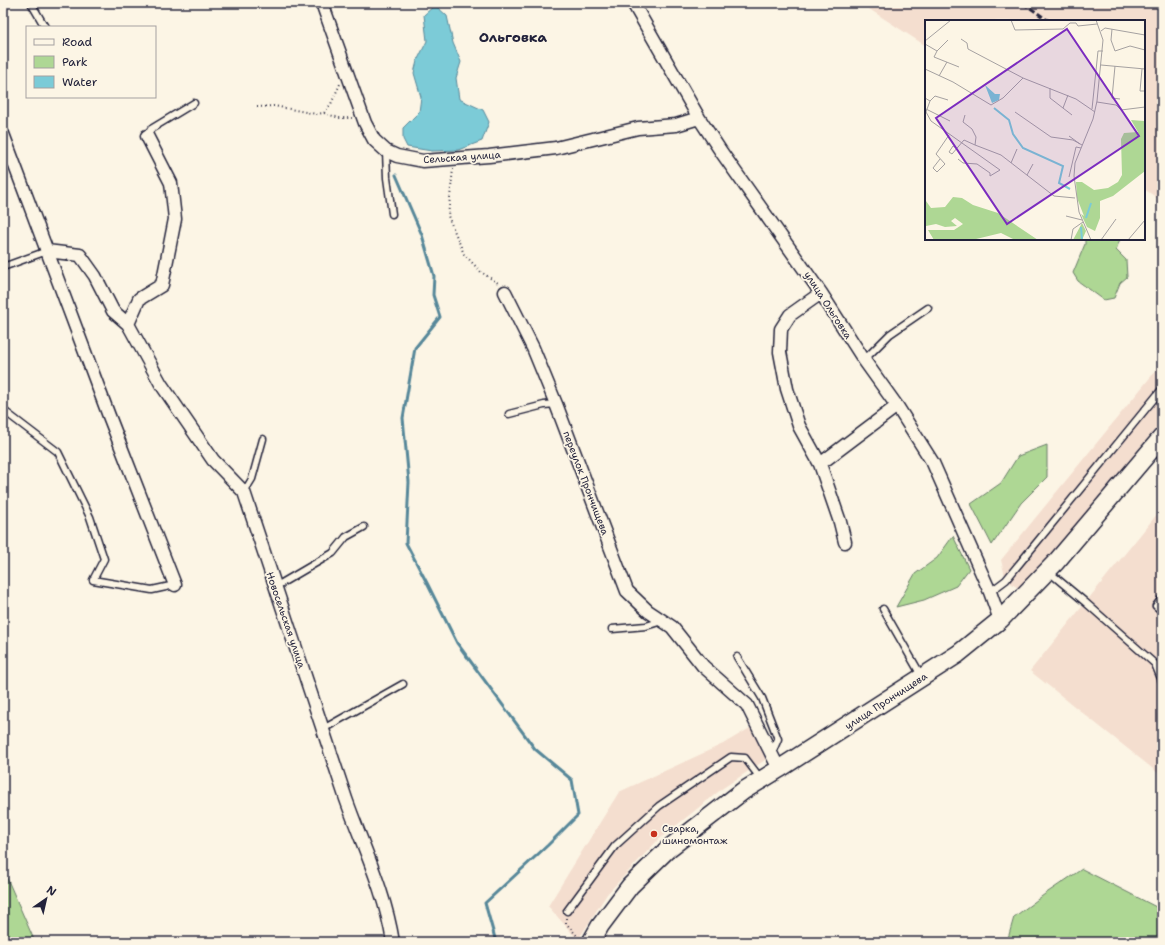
<svg xmlns="http://www.w3.org/2000/svg" width="1165" height="945" viewBox="0 0 1165 945" font-family="'Shantell Sans',sans-serif">
<rect width="100%" height="100%" fill="#fcf5e5"/>
<filter id="ink" filterUnits="userSpaceOnUse"><feTurbulence type="fractalNoise" baseFrequency=".025" numOctaves="2"/><feDisplacementMap in="SourceGraphic" scale="8" xChannelSelector="R" yChannelSelector="G"/><feConvolveMatrix kernelMatrix="1 2 1 2 8 2 1 2 1" color-interpolation-filters="sRGB"/></filter>
<g filter="url(#ink)">
<path fill="#f4decf" d="M 860,3 L 1162,3 L 1162,201 L 1144,189 L 1144,21 L 926,21 L 926,46 Z
M 1162,363 L 1162,421 L 1021,590 L 1006,580 L 1001,560 Z
M 1162,508 L 1162,776 L 1030,671 Z
M 750,728 L 768,758 L 723,788 L 657,841 L 607,894 L 578,940 L 548,906 L 619,792 L 723,744 Z"/>
<path fill="#aed794" stroke="#687c68" d="M 1085,239 L 1120,239 L 1116,250 L 1126,260 L 1127,277 L 1120,283 L 1114,298 L 1104,300 L 1078,281 L 1073,273 L 1085,244 Z
M 1047,445 L 1047,477 L 1021,503 L 992,545 L 971,504 L 1001,483 L 1018,456 Z
M 953,536 L 969,569 L 956,586 L 924,600 L 896,607 L 915,574 L 937,558 Z
M 3,869 L 35,942 L 3,942 Z
M 1082,869 L 1162,910 L 1162,942 L 1007,942 L 1014,917 L 1045,894 Z"/>
<path fill="#7bcbd7" stroke="#578799" d="M 435,5 L 447,16 L 453,43 L 461,62 L 456,78 L 459,99 L 483,110 L 489,122 L 482,141 L 458,150 L 432,151 L 407,147 L 403,139 L 403,128 L 419,112 L 421,97 L 414,73 L 417,61 L 427,41 L 424,15 Z"/>
<g fill="none" stroke-linecap="round" stroke-linejoin="round">
<path stroke="#578799" stroke-width="3" d="M 396,175 L 422,235 L 434,276 L 433,295 L 440,317 L 415,348 L 403,418 L 409,482 L 406,543 L 428,585 L 457,643 L 535,749 L 572,780 L 578,815 L 548,845 L 485,903 L 496,942"/>
<defs>
<path id="lane" d="M 31,3 L 45,27
M 147,136 L 151,129 L 194,103
M 386,151 L 387,178 L 392,214
M 3,267 L 47,251
M 864,360 L 890,334 L 928,308
M 3,410 L 58,452 L 90,517 L 104,559 L 93,580 L 152,590 L 175,585
M 509,414 L 544,405 L 556,404
M 244,492 L 252,479 L 263,439
M 1049,572 L 1085,602 L 1155,664 L 1162,681
M 275,587 L 333,553 L 346,537 L 364,527
M 990,592 L 1006,580 L 1162,389
M 1162,598 L 1156,606 L 1162,611
M 883,609 L 922,677
M 612,629 L 646,626 L 662,621
M 737,657 L 762,698 L 778,739 L 772,753
M 323,729 L 403,684
M 567,911 L 615,846 L 659,806 L 731,757 L 745,758 L 761,779"/>
<path id="street" d="M 322,3 L 365,123 L 374,140 L 386,151 L 397,156 L 423,161 L 489,156 L 556,148 L 638,128 L 676,125 L 699,118
M 633,3 L 699,118 L 722,153 L 821,293 L 864,360 L 897,406 L 933,463 L 990,592 L 1000,620
M 3,134 L 109,416 L 175,585
M 147,136 L 171,183 L 175,219 L 162,285 L 139,299 L 128,324 L 161,384 L 213,460 L 244,492 C 278,594 312,697 346,799 C 363,847 385,891 393,942
M 47,251 L 80,255 L 95,276 L 113,311 L 128,324
M 505,292 L 533,348 L 556,404 L 627,591 L 648,611 L 672,627 L 703,666 L 747,705 L 779,769
M 821,293 L 790,315 L 781,329 L 780,352 L 787,389 L 799,426 L 820,464 L 840,522 L 845,542
M 820,464 L 897,406"/>
<path id="secondary" d="M 591,942 L 600,926 L 630,886 L 668,849 L 743,791 L 779,769 L 958,654 L 1000,620 L 1056,562 L 1162,437"/>
</defs>
<use href="#lane" stroke="#22223b" stroke-width="9"/>
<use href="#street" stroke="#22223b" stroke-width="15"/>
<use href="#secondary" stroke="#22223b" stroke-width="20"/>
<path stroke="#22223b" stroke-width="2" stroke-dasharray="1 3" stroke-linecap="butt" d="M 257,107 L 274,106 L 316,114 L 324,113 L 331,104 L 340,84
M 324,113 L 339,118 L 352,118
M 453,169 L 448,216 L 464,254 L 481,272 L 498,283
M 566,918 L 566,923 L 578,937"/>
<use href="#lane" stroke="#fcf5e5" stroke-width="6"/>
<use href="#street" stroke="#fcf5e5" stroke-width="12"/>
<use href="#secondary" stroke="#fcf5e5" stroke-width="17"/>
<path stroke="#22223b" stroke-width="3" stroke-dasharray="6 3" stroke-linecap="butt" d="M 1023,3 L 1049,21"/>
</g>
</g>
<circle fill="#c8321e" stroke="#fcf5e5" stroke-width="1.5" cx="654" cy="834" r="4"/>
<g text-anchor="middle" dominant-baseline="central" stroke-width="3.5" stroke-linejoin="round" paint-order="stroke">
<g font-size="10" fill="#22223b" stroke="#fcf5e5">
<text transform="translate(462 157) rotate(-4)">Сельская улица</text>
<text transform="translate(828 305) rotate(57)">улица Ольговка</text>
<text transform="translate(586 483) rotate(69)">переулок Прончищева</text>
<text transform="translate(286 620) rotate(71)">Новосельская улица</text>
<text transform="translate(886 701) rotate(-33)">улица Прончищева</text>
</g>
<g font-size="10" fill="#22223b" stroke="#fcf5e5" text-anchor="start">
<text x="662" y="828">Сварка,<tspan x="662" dy="12">шиномонтаж</tspan></text>
</g>
<g font-size="14" font-weight="bold" fill="#22223b" stroke="#fcf5e5">
<text x="513" y="37">Ольговка</text>
</g>
</g>
<g transform="translate(925 20)">
<rect width="220" height="220" fill="#fcf5e5"/>
<path d="M 206,100 L 219,101 L 220,104 L 220,151 L 188,176 L 175,181 L 175,198 L 170,211 L 162,207 L 156,194 L 159,196 L 152,178 L 151,162 L 157,162 L 169,170 L 183,168 L 193,162 L 197,155 L 196,119 L 199,113 L 213,112 ZM 28,177 L 37,178 L 48,185 L 73,193 L 113,220 L 90,220 L 76,213 L 47,220 L 9,220 L 3,210 L 29,210 L 38,204 L 30,198 L 26,201 L 32,206 L 20,207 L 11,204 L 1,206 L 1,181 L 6,188 L 20,187 ZM 157,203 L 161,211 L 157,220 L 148,220 Z" fill="#aed794"/>
<path d="M 60,65 L 70,74 L 75,74 L 74,80 L 67,83 Z" fill="#7bcbd7"/>
<path fill="none" stroke="#7bcbd7" stroke-width="2" d="M 69,88 L 84,100 L 88,114 L 98,128 L 138,146 L 134,163 L 145,169M 161,198 L 166,183M 156,207 L 157,220"/>
<path fill="none" stroke="#a5a1a1" stroke-width="1" d="M 86,0 L 90,10 L 138,9 L 145,3 L 151,3 L 153,6 L 172,4M 187,9 L 186,20 L 190,31 L 205,26 L 220,30M 176,11 L 180,8 L 220,15M 36,19 L 42,23 L 43,29 L 98,58 L 151,79 L 170,92M 0,21 L 26,0M 0,24 L 12,31 L 23,20M 12,31 L 9,37 L 34,47M 176,45 L 220,49M 190,46 L 187,78 L 195,79M 0,49 L 28,62 L 66,85 L 78,78 L 98,58M 217,49 L 215,71 L 220,71M 14,56 L 22,42M 125,68 L 125,78 L 147,95M 0,78 L 5,81 L 10,76 L 23,80M 5,81 L 1,92 L 6,101 L 75,150 L 65,156 L 65,153 L 52,144 L 38,143 L 33,139M 172,82 L 191,85 L 196,90 L 220,87M 138,88 L 143,75M 1,89 L 25,101M 167,89 L 173,31 L 178,31M 90,92 L 126,117 L 148,120 L 157,125M 40,95 L 38,102 L 47,109 L 51,117 L 50,125 L 76,135 L 129,176 L 150,178M 144,116 L 155,124M 31,128 L 28,126 L 24,132 L 27,134 L 39,120 L 50,125M 15,139 L 8,148 L 12,152 L 20,144 L 11,134 L 24,115M 86,143 L 92,129M 102,155 L 108,144M 144,157 L 151,127 L 156,128M 141,196 L 157,200M 146,220 L 148,209 L 158,202M 166,220 L 154,192 L 149,156 L 150,143 L 168,99 L 172,81 L 178,20 L 171,0M 176,220 L 191,199M 203,220 L 220,200"/>
<path fill="#7b2cbf" fill-opacity="0.15" stroke="#7b2cbf" stroke-width="2" d="M 142,9 L 214,116 L 82,204 L 11,98 Z"/>
<rect width="220" height="220" fill="none" stroke="#22223b" stroke-width="2"/>
</g>
<rect width="1165" height="945" fill="none" stroke="#fcf5e5" stroke-width="16"/>
<rect x="8" y="8" width="1149" height="929" fill="none" stroke="#22223b" stroke-width="1.5" filter="url(#ink)"/>
<rect x="26" y="26" width="130" height="72" fill="#fcf5e5" stroke="#a5a1a1"/>
<rect x="34" y="39" width="20" height="6" fill="#fcf5e5" stroke="#a5a1a1"/>
<text x="62" y="46" font-size="12" fill="#22223b">Road</text>
<rect x="34" y="56" width="20" height="12" fill="#aed794" stroke="#a5a1a1"/>
<text x="62" y="66" font-size="12" fill="#22223b">Park</text>
<rect x="34" y="76" width="20" height="12" fill="#7bcbd7" stroke="#a5a1a1"/>
<text x="62" y="86" font-size="12" fill="#22223b">Water</text>
<g transform="translate(46 899) rotate(34)" stroke="#fcf5e5" stroke-width="3" paint-order="stroke">
<path d="M0-3L7 15L0 10L-7 15Z" fill="#22223b"/>
<text y="-6" font-size="11" font-weight="bold" text-anchor="middle" fill="#22223b">N</text>
</g>
</svg>
